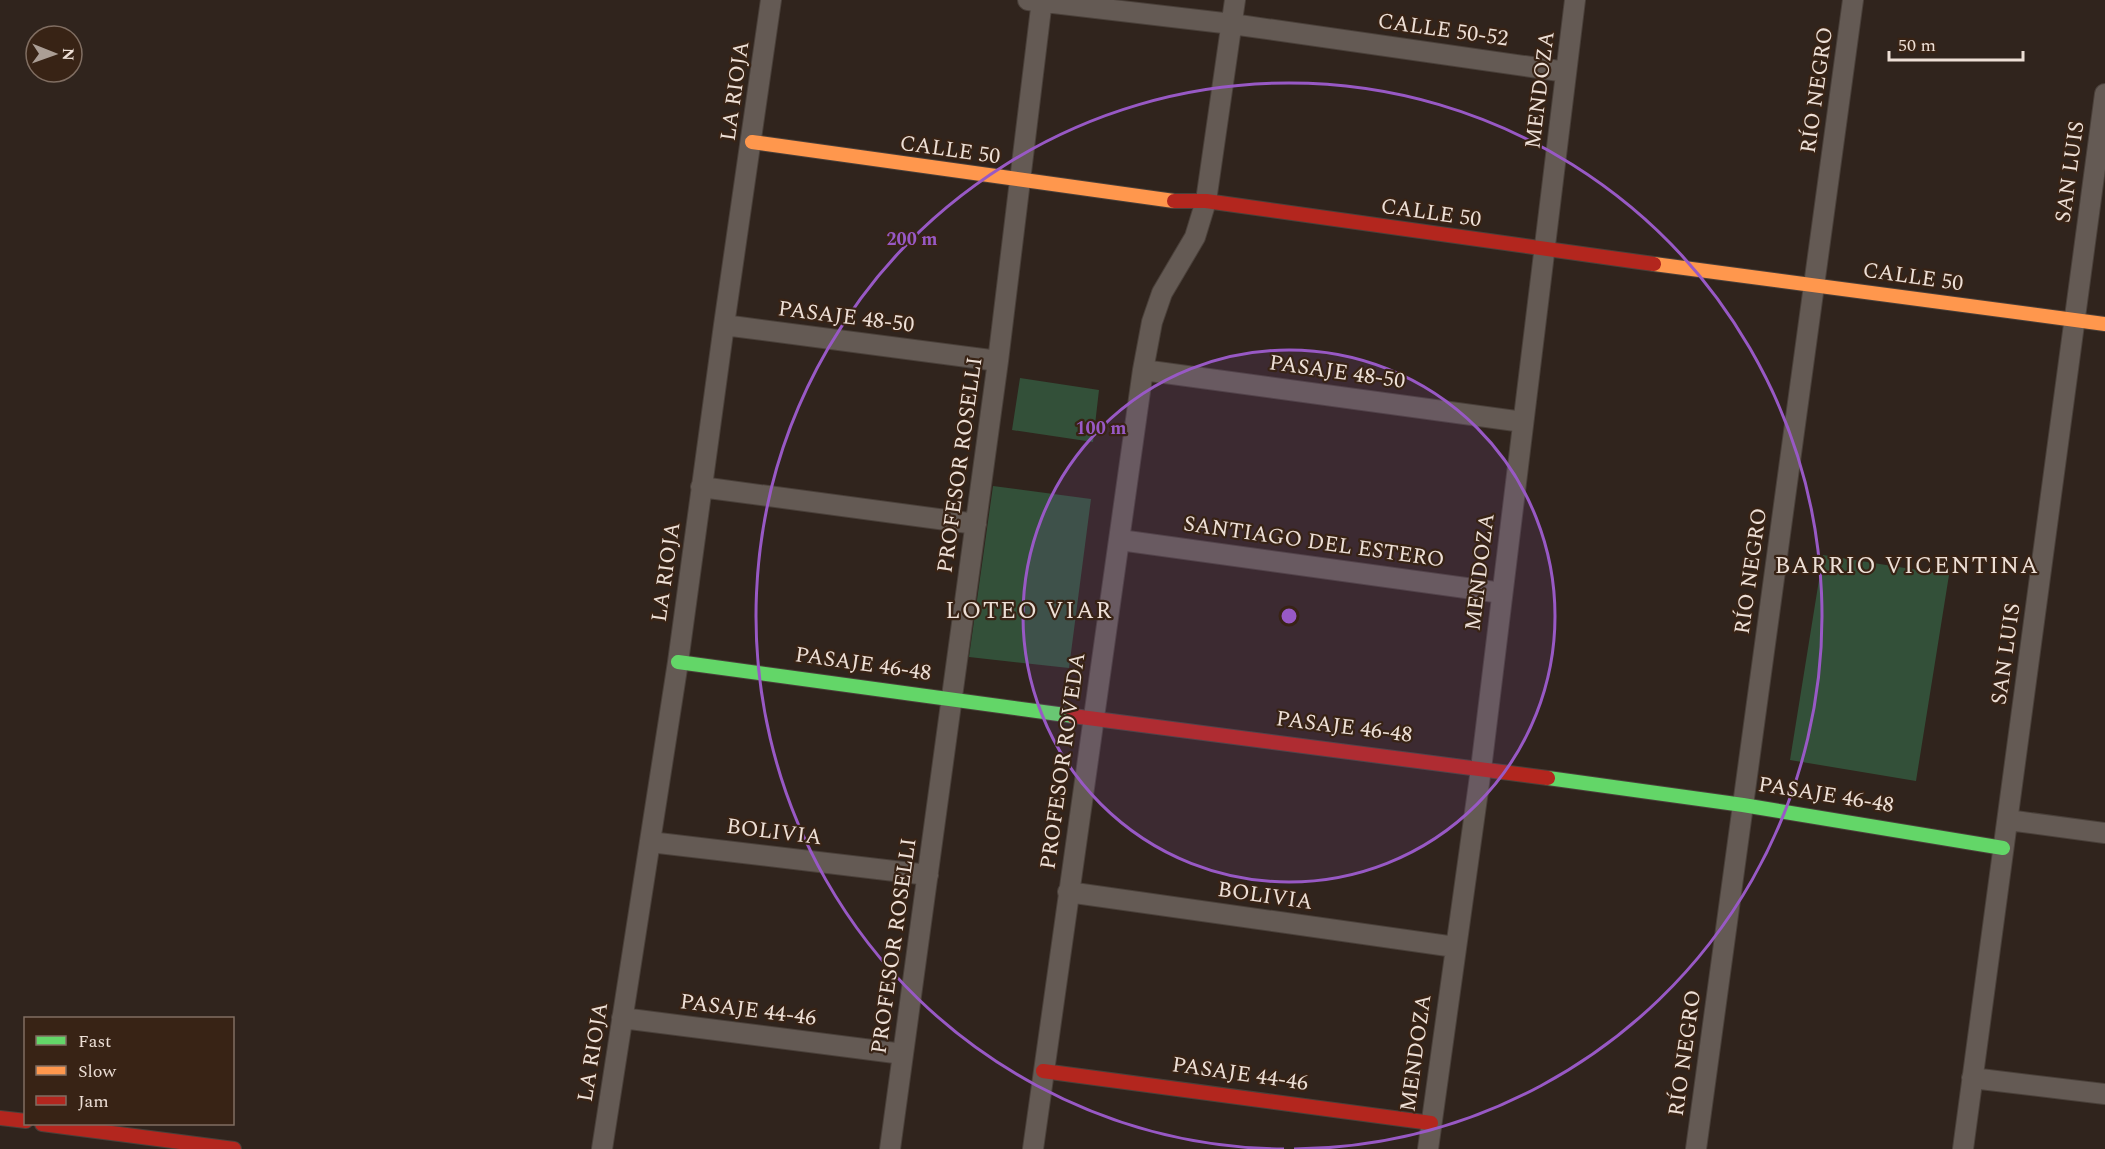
<svg xmlns="http://www.w3.org/2000/svg" width="2105" height="1149" viewBox="0 0 2105 1149" font-family="Spectral,serif">
<rect width="100%" height="100%" fill="#30241d"/>
<path fill="#335039" d="M 1020,378 L 1099,390 L 1093,442 L 1012,430 Z
M 993,486 L 1091,499 L 1069,668 L 969,657 Z
M 1823,555 L 1949,575 L 1916,781 L 1790,760 Z"/>
<g fill="none" stroke-linecap="round" stroke-linejoin="round">
<defs>
<path id="street" d="M 1028,0 L 1232,24 L 1566,72
M 724,325 L 998,361
M 1143,370 L 1523,422
M 701,487 L 976,524
M 1120,540 L 1502,593
M 2008,820 L 2105,833
M 650,842 L 928,875
M 1068,892 L 1455,947
M 622,1018 L 903,1054
M 1972,1078 L 2105,1094
M 602,1149 L 678,662 L 724,325 L 771,0
M 890,1149 L 998,361 L 1042,0
M 1033,1149 L 1143,370 L 1152,322 L 1162,293 L 1195,237 L 1206,201 L 1235,0
M 1428,1149 L 1481,769 L 1575,0
M 1696,1149 L 1853,0
M 1963,1149 L 2105,94"/>
<path id="fast" d="M 678,662 L 1073,716
M 1548,778 L 1743,805 L 2003,848"/>
<path id="slow" d="M 752,142 L 1174,201
M 1654,264 L 2105,324"/>
<path id="jam" d="M 1174,201 L 1206,201 L 1654,264
M 1073,716 L 1548,778
M 1043,1071 L 1431,1123
M 0,1118 L 26,1121
M 42,1124 L 234,1149"/>
</defs>
<use href="#street" stroke="#4a403a" stroke-width="22"/>
<use href="#fast" stroke="#4a403a" stroke-width="16"/>
<use href="#slow" stroke="#4a403a" stroke-width="16"/>
<use href="#jam" stroke="#4a403a" stroke-width="16"/>
<use href="#street" stroke="#645a54" stroke-width="20"/>
<use href="#fast" stroke="#63d668" stroke-width="14"/>
<use href="#slow" stroke="#ff974d" stroke-width="14"/>
<use href="#jam" stroke="#b3261e" stroke-width="14"/>
</g>
<circle cx="1289" cy="616" r="266" fill="#9859c5" fill-opacity=".12"/>
<g fill="none" stroke="#9859c5" stroke-width="3">
<circle cx="1289" cy="616" r="266"/>
<path d="M1284 1149A533 533 0 1 1 1294 1149"/>
</g>
<g text-anchor="middle" dominant-baseline="central" stroke-width="4.5" stroke-linejoin="round" paint-order="stroke">
<g font-size="22" fill="#eddfd6" stroke="#382315">
<text transform="translate(1443 30) rotate(8)">CALLE 50-52</text>
<text transform="translate(1540 90) rotate(-83)">MENDOZA</text>
<text transform="translate(1817 90) rotate(-82)">RÍO NEGRO</text>
<text transform="translate(735 91) rotate(-82)">LA RIOJA</text>
<text transform="translate(950 150) rotate(8)">CALLE 50</text>
<text transform="translate(2070 172) rotate(-82)">SAN LUIS</text>
<text transform="translate(1431 213) rotate(8)">CALLE 50</text>
<text transform="translate(1913 277) rotate(8)">CALLE 50</text>
<text transform="translate(846 317) rotate(7)">PASAJE 48-50</text>
<text transform="translate(1337 372) rotate(8)">PASAJE 48-50</text>
<text transform="translate(960 465) rotate(-82)">PROFESOR ROSELLI</text>
<text transform="translate(1314 542) rotate(8)">SANTIAGO DEL ESTERO</text>
<text transform="translate(1751 571) rotate(-82)">RÍO NEGRO</text>
<text transform="translate(666 572) rotate(-82)">LA RIOJA</text>
<text transform="translate(1480 572) rotate(-83)">MENDOZA</text>
<text transform="translate(2006 654) rotate(-82)">SAN LUIS</text>
<text transform="translate(863 664) rotate(8)">PASAJE 46-48</text>
<text transform="translate(1344 727) rotate(7)">PASAJE 46-48</text>
<text transform="translate(1063 761) rotate(-82)">PROFESOR ROVEDA</text>
<text transform="translate(1826 795) rotate(9)">PASAJE 46-48</text>
<text transform="translate(774 832) rotate(7)">BOLIVIA</text>
<text transform="translate(1265 896) rotate(8)">BOLIVIA</text>
<text transform="translate(894 946) rotate(-82)">PROFESOR ROSELLI</text>
<text transform="translate(748 1010) rotate(7)">PASAJE 44-46</text>
<text transform="translate(593 1052) rotate(-81)">LA RIOJA</text>
<text transform="translate(1416 1053) rotate(-82)">MENDOZA</text>
<text transform="translate(1685 1053) rotate(-82)">RÍO NEGRO</text>
<text transform="translate(1240 1074) rotate(8)">PASAJE 44-46</text>
</g>
<g font-size="24" letter-spacing="1.5" fill="#eddfd6" stroke="#382315">
<text x="1907" y="566">BARRIO VICENTINA</text>
<text x="1029" y="611">LOTEO VIAR</text>
</g>
</g>
<circle cx="1289" cy="616" r="9" fill="#9859c5" stroke="#382315" stroke-width="3"/>
<g font-size="18" text-anchor="middle" font-weight="bold" fill="#9859c5" stroke="#382315" stroke-width="4.5" stroke-linejoin="round" paint-order="stroke">
<text x="912" y="245">200 m</text>
<text x="1101" y="434">100 m</text>
</g>
<rect x="24" y="1017" width="210" height="108" fill="#382315" stroke="#806e62" stroke-width="1.5"/>
<rect x="36" y="1036" width="30" height="9" fill="#63d668" stroke="#806e62" stroke-width="1.5"/>
<text x="78" y="1047" font-size="18" fill="#eddfd6">Fast</text>
<rect x="36" y="1066" width="30" height="9" fill="#ff974d" stroke="#806e62" stroke-width="1.5"/>
<text x="78" y="1077" font-size="18" fill="#eddfd6">Slow</text>
<rect x="36" y="1096" width="30" height="9" fill="#b3261e" stroke="#806e62" stroke-width="1.5"/>
<text x="78" y="1107" font-size="18" fill="#eddfd6">Jam</text>
<g transform="translate(54 54) rotate(91)"><circle r="28" fill="#382315" stroke="#806e62" stroke-width="1.5"/>
<path d="M0-4.5L10 22L0 15L-10 22Z" fill="#ab9e95"/>
<text y="-9" font-size="16" font-weight="bold" text-anchor="middle" fill="#eddfd6">N</text>
</g>
<path d="M1889 51v9h134v-9" fill="none" stroke="#eddfd6" stroke-width="3"/>
<text x="1898" y="51" font-size="18" fill="#eddfd6" stroke="#382315" stroke-width="4.5" paint-order="stroke">50 m</text>
</svg>
